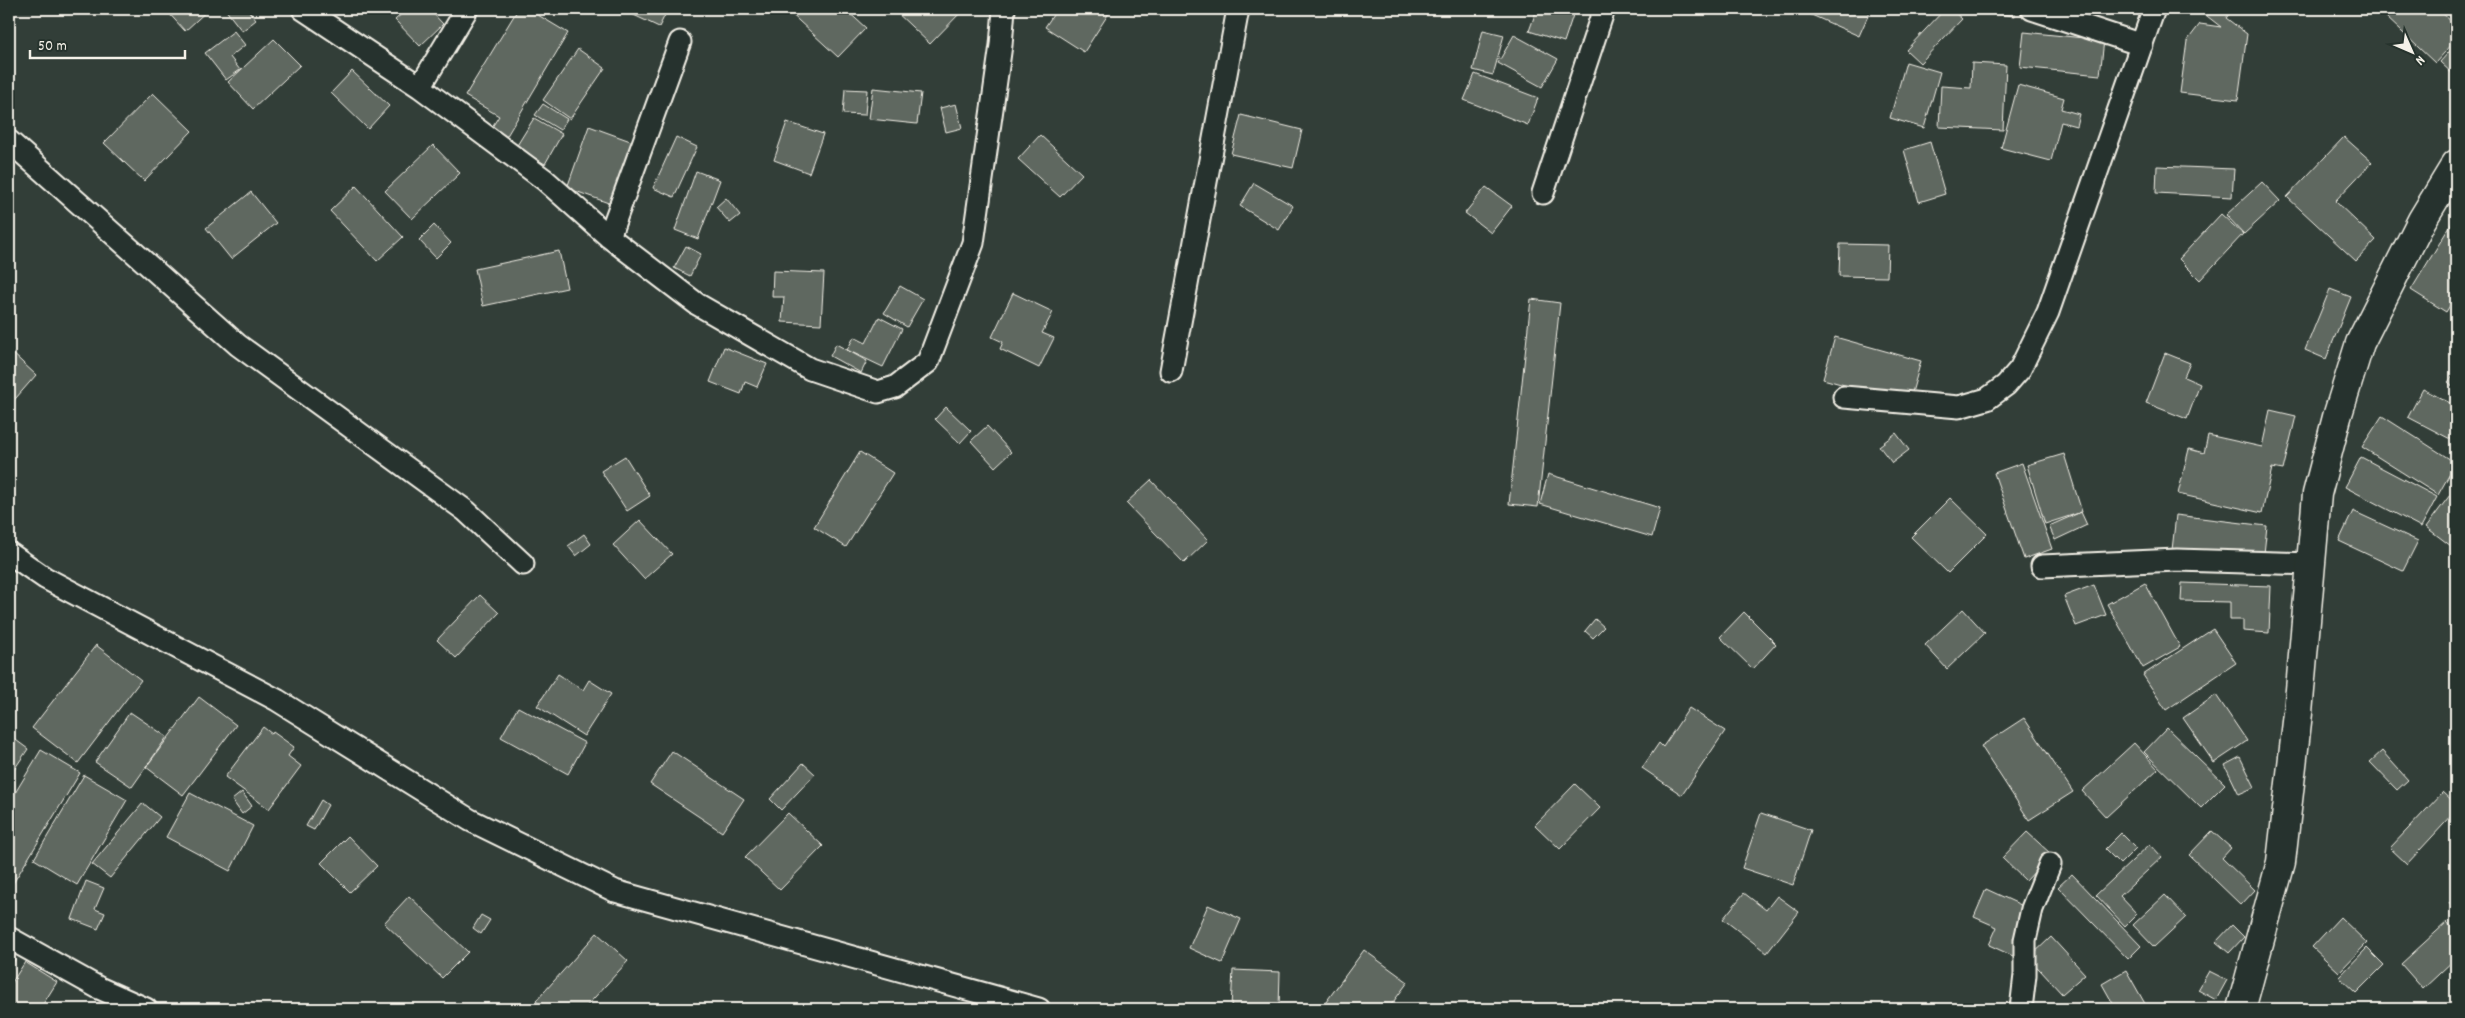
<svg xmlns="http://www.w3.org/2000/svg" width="2465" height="1018" viewBox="0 0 2465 1018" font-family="Dekko,sans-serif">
<rect width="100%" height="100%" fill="#323e38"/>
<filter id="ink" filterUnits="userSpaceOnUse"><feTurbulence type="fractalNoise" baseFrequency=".02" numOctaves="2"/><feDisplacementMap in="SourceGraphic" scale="10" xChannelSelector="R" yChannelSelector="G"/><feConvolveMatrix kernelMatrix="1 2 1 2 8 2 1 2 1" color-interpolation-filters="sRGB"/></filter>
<g filter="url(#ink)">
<path fill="#5f6861" stroke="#f4f1e8" d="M 165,9 L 209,9 L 185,31 Z
M 225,9 L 247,9 L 256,20 L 242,31 Z
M 387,9 L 403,9 L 393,16 Z
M 407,9 L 429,9 L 443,24 L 420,46 L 395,20 Z
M 518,9 L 528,9 L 568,33 L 505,139 L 490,130 L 499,116 L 465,96 Z
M 621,9 L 668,9 L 659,27 Z
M 786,9 L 845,9 L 866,28 L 838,57 Z
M 893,9 L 964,9 L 930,44 Z
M 1057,9 L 1102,9 L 1109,13 L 1084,52 L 1045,27 Z
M 1465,9 L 1477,9 L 1473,14 Z
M 1537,9 L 1575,9 L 1564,42 L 1529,31 Z
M 1798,9 L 1871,9 L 1859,36 Z
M 1945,9 L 1951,9 L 1962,19 L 1920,63 L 1906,50 Z
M 1969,9 L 2016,9 L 2015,16 L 1969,11 Z
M 2198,9 L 2233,9 L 2226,18 L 2247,34 L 2238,100 L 2180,93 L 2187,41 L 2200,24 L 2221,27 Z
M 2391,9 L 2438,9 L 2456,26 L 2456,40 L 2435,63 L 2385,16 Z
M 1483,30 L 1504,35 L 1493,75 L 1473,70 Z
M 234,31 L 245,45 L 230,57 L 240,70 L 226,80 L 205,53 Z
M 2024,32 L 2104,40 L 2100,75 L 2020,67 Z
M 1514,35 L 1558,59 L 1542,87 L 1498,63 Z
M 274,39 L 300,65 L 253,109 L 228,82 Z
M 2456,44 L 2456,77 L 2440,62 Z
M 578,49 L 605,68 L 570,119 L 543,100 Z
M 1906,62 L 1940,72 L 1924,128 L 1890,118 Z
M 1972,63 L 2006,65 L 2003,130 L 1939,127 L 1941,86 L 1971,88 Z
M 352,71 L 389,106 L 368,129 L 331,93 Z
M 1475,74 L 1538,98 L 1528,125 L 1464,100 Z
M 2018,85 L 2064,98 L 2061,109 L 2079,114 L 2076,126 L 2061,122 L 2051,161 L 2001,148 Z
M 873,88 L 921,93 L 917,124 L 869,119 Z
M 845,89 L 867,90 L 865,115 L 843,114 Z
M 153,93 L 192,131 L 144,181 L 104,143 Z
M 543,104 L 567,119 L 560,130 L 535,115 Z
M 956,104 L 962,128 L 946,132 L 940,108 Z
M 1241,115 L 1302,130 L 1293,168 L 1231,154 Z
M 534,118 L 562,134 L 545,164 L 516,147 Z
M 787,122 L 823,134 L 809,173 L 774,160 Z
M 589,126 L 636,143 L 614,205 L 567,188 Z
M 1040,135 L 1082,174 L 1060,197 L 1018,159 Z
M 676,137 L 697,147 L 674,197 L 653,188 Z
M 2344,137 L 2372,162 L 2335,201 L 2376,240 L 2356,261 L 2287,197 Z
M 1930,142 L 1945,194 L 1919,202 L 1904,150 Z
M 433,145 L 460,173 L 412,219 L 385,191 Z
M 2157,166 L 2234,169 L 2232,197 L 2156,193 Z
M 696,171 L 720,180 L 698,239 L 675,230 Z
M 2262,182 L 2280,201 L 2244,234 L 2226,215 Z
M 1254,183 L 1293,206 L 1279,230 L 1240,206 Z
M 356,186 L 403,237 L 377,261 L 330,211 Z
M 1486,187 L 1512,206 L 1491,233 L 1465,213 Z
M 251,192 L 276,223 L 231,259 L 206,228 Z
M 726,198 L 740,215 L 730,223 L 716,207 Z
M 2221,214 L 2243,234 L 2200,280 L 2179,259 Z
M 2456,216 L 2456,296 L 2446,312 L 2411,290 Z
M 434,225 L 451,243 L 436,258 L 419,240 Z
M 1840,244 L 1888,245 L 1887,277 L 1839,276 Z
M 686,246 L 701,254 L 690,276 L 674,268 Z
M 559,251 L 567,288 L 483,306 L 475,269 Z
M 773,271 L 824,273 L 821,324 L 782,322 L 784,297 L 772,297 Z
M 900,286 L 923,299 L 907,327 L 884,313 Z
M 2330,289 L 2351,297 L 2326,359 L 2305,350 Z
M 1013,293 L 1053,312 L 1042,333 L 1054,338 L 1039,368 L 1000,349 L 1003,342 L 992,337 Z
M 1531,299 L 1560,303 L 1538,507 L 1509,504 Z
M 879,317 L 902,329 L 883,367 L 847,350 L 854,337 L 866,343 Z
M 1835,337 L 1921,361 L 1909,403 L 1823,379 Z
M 836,344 L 867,361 L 861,373 L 830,356 Z
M 724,347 L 767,364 L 757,387 L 745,382 L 741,394 L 710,382 Z
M 9,350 L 36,375 L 9,406 Z
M 2165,353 L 2190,363 L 2184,377 L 2200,384 L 2187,419 L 2146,403 Z
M 2456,373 L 2456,389 L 2448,382 Z
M 2423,389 L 2456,406 L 2456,442 L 2408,417 Z
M 946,407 L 971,431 L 960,443 L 935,419 Z
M 2270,410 L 2296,416 L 2283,470 L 2272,468 L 2262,513 L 2178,494 L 2189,449 L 2204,453 L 2208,435 L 2262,447 Z
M 2382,416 L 2456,463 L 2438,495 L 2362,447 Z
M 987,426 L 1011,452 L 995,467 L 971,441 Z
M 1896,433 L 1909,450 L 1892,463 L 1879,446 Z
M 860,452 L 893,473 L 846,547 L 814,527 Z
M 2064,454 L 2082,512 L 2045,524 L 2027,465 Z
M 625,456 L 650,496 L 627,511 L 601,471 Z
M 2361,457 L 2437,497 L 2421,527 L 2345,487 Z
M 2022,463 L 2052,549 L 2024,559 L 1994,473 Z
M 1548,474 L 1660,508 L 1652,537 L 1540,504 Z
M 1151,480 L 1208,540 L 1184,563 L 1126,503 Z
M 2456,487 L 2456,539 L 2451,546 L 2426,527 Z
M 1950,498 L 1987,534 L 1948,573 L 1911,537 Z
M 2353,511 L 2418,541 L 2403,571 L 2339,541 Z
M 2081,512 L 2087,525 L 2055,540 L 2049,526 Z
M 2176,515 L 2267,526 L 2263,563 L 2172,550 Z
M 640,520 L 672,554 L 644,579 L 613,545 Z
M 584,534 L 591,544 L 576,556 L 568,546 Z
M 2145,583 L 2180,647 L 2143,668 L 2107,604 Z
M 2182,583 L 2271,586 L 2269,633 L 2243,631 L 2243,620 L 2230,620 L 2230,602 L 2181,601 Z
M 2094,585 L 2106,615 L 2076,626 L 2064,596 Z
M 480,595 L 499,613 L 456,658 L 437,640 Z
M 1963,609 L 1985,633 L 1947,669 L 1925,645 Z
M 1744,612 L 1776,644 L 1753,669 L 1720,637 Z
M 1595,619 L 1604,627 L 1593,638 L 1585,631 Z
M 2213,629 L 2236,663 L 2166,710 L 2143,675 Z
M 96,645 L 141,680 L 78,763 L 32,728 Z
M 558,674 L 583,690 L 589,680 L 611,694 L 584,736 L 537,706 Z
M 2216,695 L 2247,741 L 2214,763 L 2183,718 Z
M 199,697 L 236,725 L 183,795 L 146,767 Z
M 518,707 L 585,743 L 568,774 L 501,737 Z
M 1689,708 L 1725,731 L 1682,795 L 1642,768 L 1659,743 L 1663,747 Z
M 130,712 L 167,737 L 132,787 L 95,762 Z
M 2024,718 L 2073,792 L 2029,820 L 1981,746 Z
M 263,727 L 272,734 L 273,732 L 294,747 L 288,756 L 301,766 L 269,809 L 225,777 Z
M 2167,728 L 2225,784 L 2201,808 L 2144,752 Z
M 9,735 L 28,749 L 9,777 Z
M 2134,743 L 2158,769 L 2106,817 L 2082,791 Z
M 41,750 L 80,773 L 9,890 L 9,803 Z
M 672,751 L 744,799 L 722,832 L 650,784 Z
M 2382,751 L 2408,780 L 2397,790 L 2370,762 Z
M 2240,757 L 2255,787 L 2239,794 L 2225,765 Z
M 803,763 L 815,774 L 781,810 L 770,799 Z
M 84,775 L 127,800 L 77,885 L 34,859 Z
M 1575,784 L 1600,808 L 1560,849 L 1535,825 Z
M 242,792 L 252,806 L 242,814 L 232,800 Z
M 2443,792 L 2456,804 L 2456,811 L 2407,864 L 2390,848 Z
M 190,793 L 253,826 L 230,871 L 166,837 Z
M 321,800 L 328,805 L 314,830 L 306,826 Z
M 143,803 L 160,817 L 110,878 L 92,864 Z
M 788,813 L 823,846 L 780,890 L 745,857 Z
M 1761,813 L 1811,830 L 1793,885 L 1742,868 Z
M 2212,831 L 2231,848 L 2222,858 L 2255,890 L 2241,905 L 2189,855 Z
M 2027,832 L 2051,854 L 2026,881 L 2002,858 Z
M 2121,833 L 2136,848 L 2120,864 L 2105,849 Z
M 348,836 L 377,866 L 350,892 L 321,863 Z
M 2150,844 L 2162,857 L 2120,896 L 2137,914 L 2125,926 L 2096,895 Z
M 2072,874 L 2141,946 L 2128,959 L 2058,887 Z
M 86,881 L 104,888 L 95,909 L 105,913 L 98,929 L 72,919 Z
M 1986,889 L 2034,911 L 2013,956 L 1989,945 L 1997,927 L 1974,917 Z
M 1744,893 L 1766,910 L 1777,896 L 1799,912 L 1767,953 L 1723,919 Z
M 2165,895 L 2186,917 L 2154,947 L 2133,925 Z
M 409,896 L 468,952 L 442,978 L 384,923 Z
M 2456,898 L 2456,914 L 2449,903 Z
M 1208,905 L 1241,919 L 1222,963 L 1189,948 Z
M 481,915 L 490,920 L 481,934 L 473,928 Z
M 2340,917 L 2367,943 L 2339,972 L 2312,947 Z
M 2447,922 L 2456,932 L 2456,958 L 2423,989 L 2401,964 Z
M 2232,925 L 2244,937 L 2229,953 L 2216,942 Z
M 597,933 L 628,961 L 584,1009 L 545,1009 L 536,1001 Z
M 2051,937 L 2085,974 L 2062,994 L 2029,958 Z
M 2367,948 L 2384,965 L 2356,993 L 2339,977 Z
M 1364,950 L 1408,982 L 1388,1009 L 1328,1009 L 1323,1006 Z
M 9,957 L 15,959 L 9,976 Z
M 25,962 L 57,982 L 40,1009 L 9,1009 L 9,987 Z
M 1233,970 L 1280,972 L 1279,1008 L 1231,1007 Z
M 2126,970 L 2148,1009 L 2116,1009 L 2102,984 Z
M 2209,971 L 2227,980 L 2216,1000 L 2198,990 Z"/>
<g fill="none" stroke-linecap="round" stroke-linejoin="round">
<defs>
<path id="street" d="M 303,9 L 420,87 L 545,180 L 609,237 L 697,304 L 810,369 L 878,392 L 895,387 L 928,362 L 973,243 L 1001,45 L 1004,9
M 2032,9 L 2142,45
M 420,87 L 467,9
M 9,141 L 238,345 L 466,511 L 523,564
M 1543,193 L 1604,9
M 609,237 L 680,42
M 1171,371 L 1238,9
M 1844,397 L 1959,407 L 1987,399 L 2006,385 L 2020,369 L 2048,312 L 2154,9
M 9,553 L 45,578 L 277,700 L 470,820 L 615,891 L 1039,1009
M 2042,566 L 2177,560 L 2311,564
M 9,938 L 99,988 L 146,1009
M 2021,1009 L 2025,975 L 2025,940 L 2032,909 L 2050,864"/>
<path id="secondary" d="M 2241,1009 L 2281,862 L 2298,713 L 2317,494 L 2337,417 L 2360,343 L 2422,220 L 2456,164"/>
</defs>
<use href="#street" stroke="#f4f1e8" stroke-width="25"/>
<use href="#secondary" stroke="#f4f1e8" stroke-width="31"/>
<use href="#street" stroke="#26332d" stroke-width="21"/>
<use href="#secondary" stroke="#26332d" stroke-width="28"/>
</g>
</g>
<rect width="2465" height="1018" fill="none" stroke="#26332d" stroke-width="30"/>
<rect x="15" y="15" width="2435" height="988" fill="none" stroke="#f4f1e8" stroke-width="2" filter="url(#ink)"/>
<g transform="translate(2412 52) rotate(135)" stroke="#26332d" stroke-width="4" paint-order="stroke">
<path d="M0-4L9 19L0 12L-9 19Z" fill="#f4f1e8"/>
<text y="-8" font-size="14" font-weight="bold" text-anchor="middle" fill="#f4f1e8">N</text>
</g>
<path d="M30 50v8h155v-8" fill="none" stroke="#f4f1e8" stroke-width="2.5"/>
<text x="38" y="50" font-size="15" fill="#f4f1e8" stroke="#26332d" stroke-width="4" paint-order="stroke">50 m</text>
</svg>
